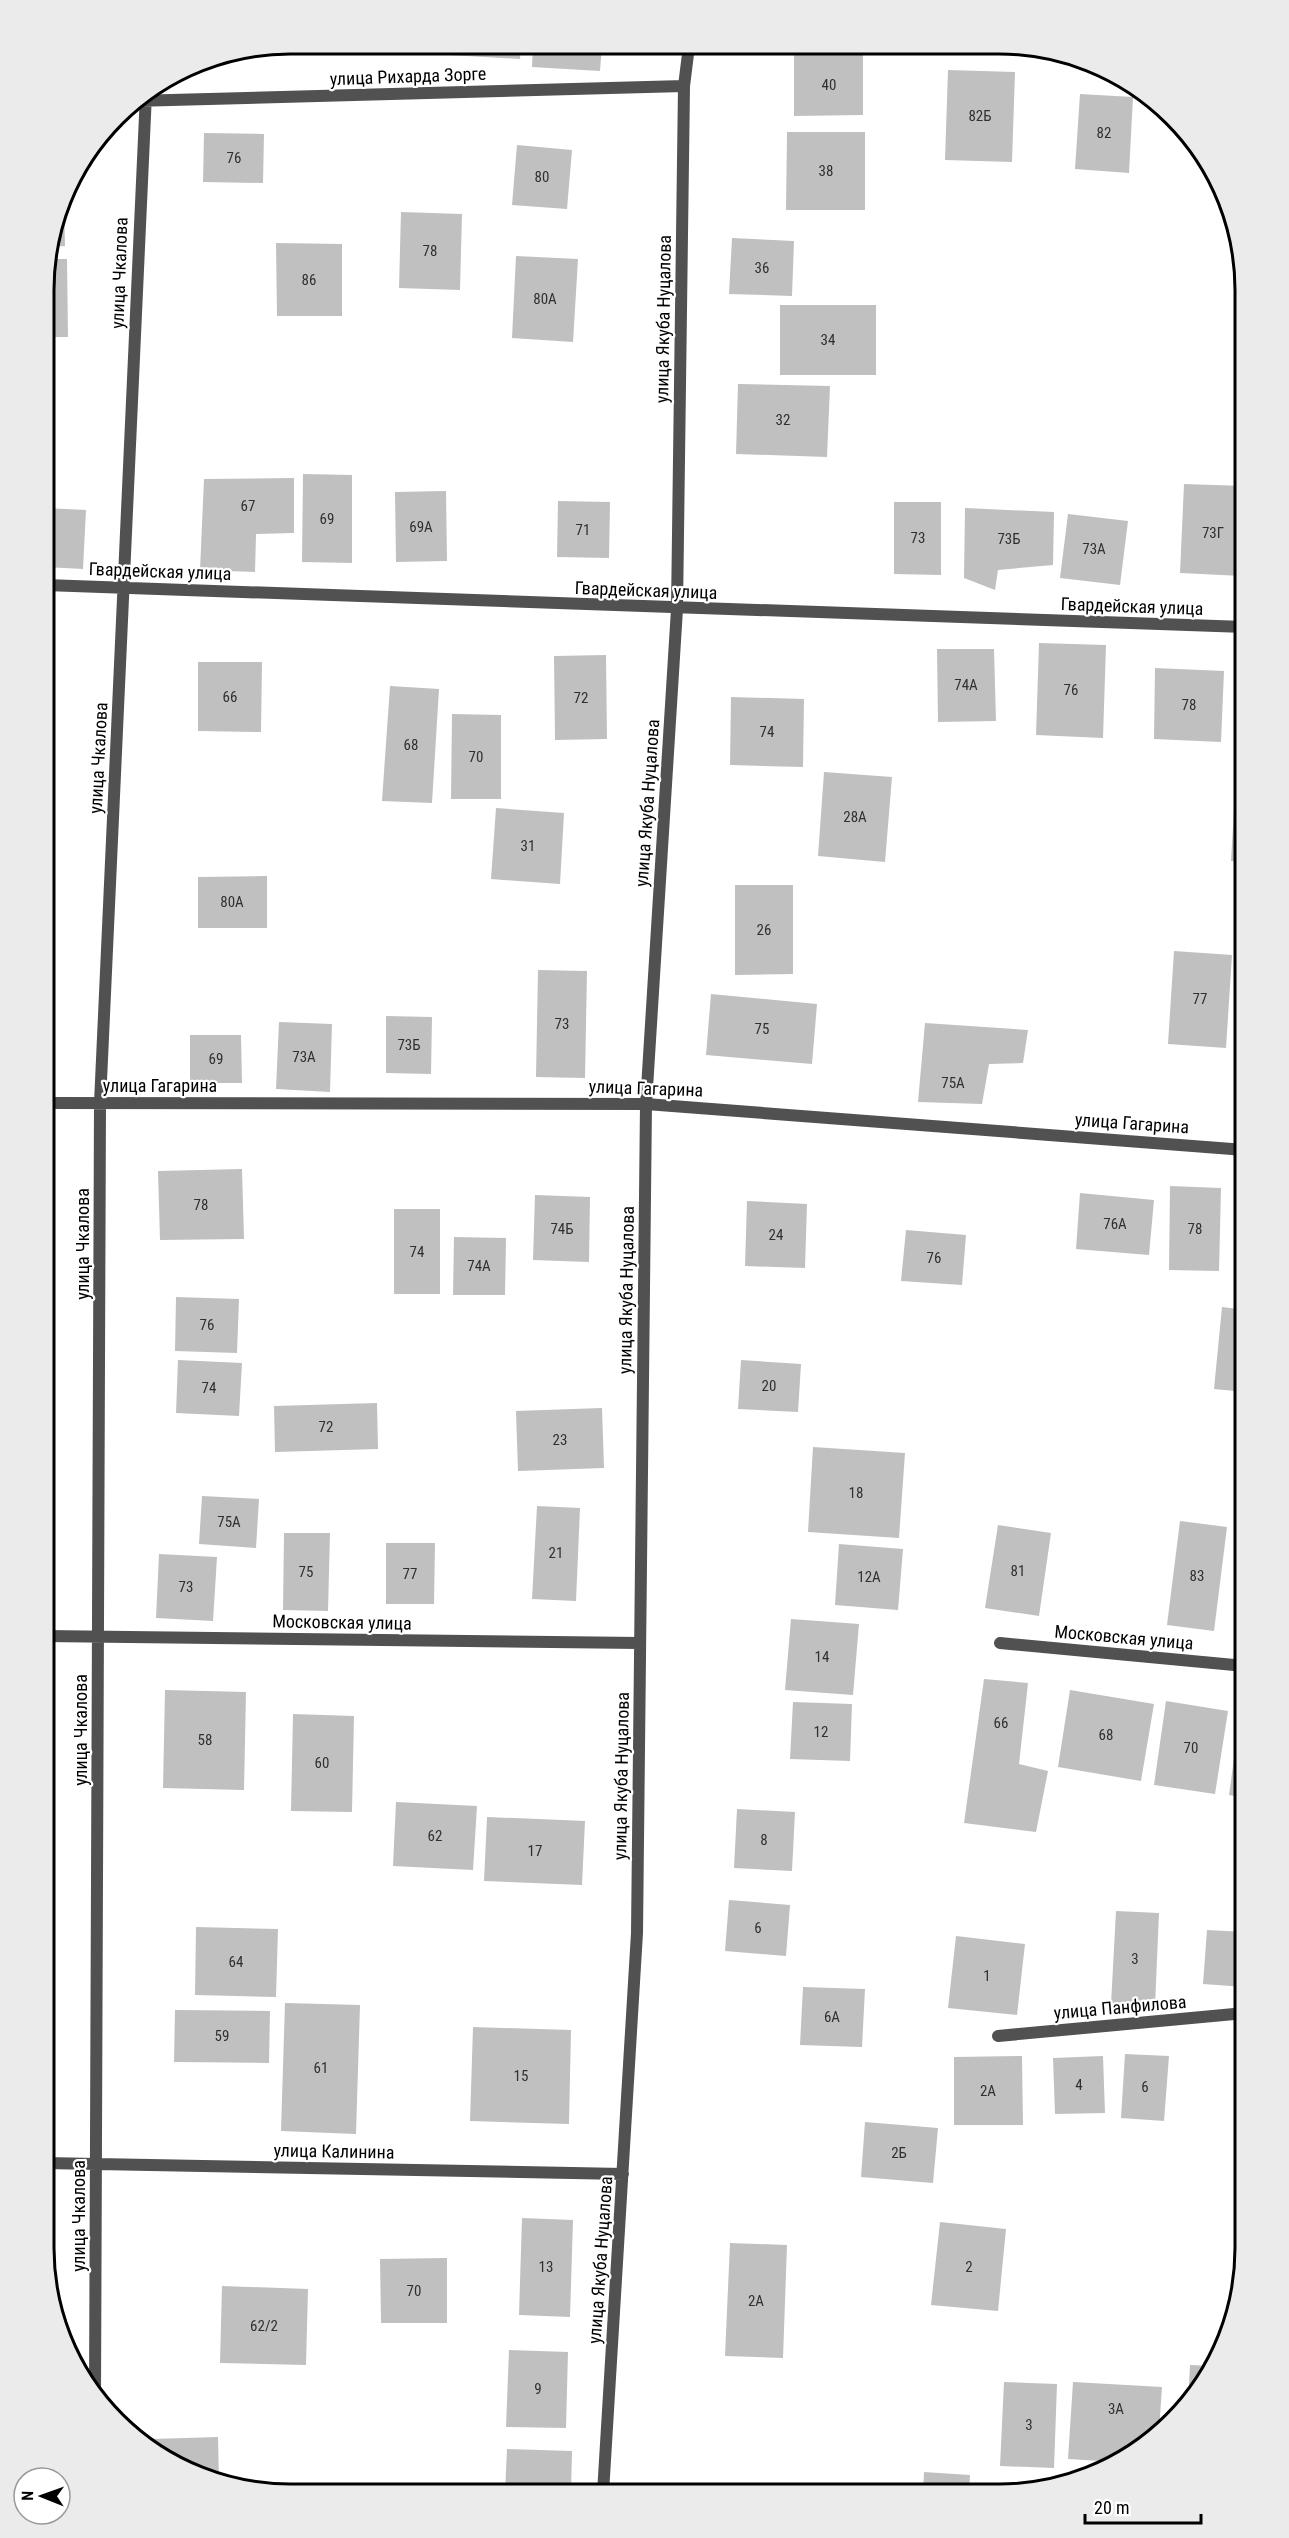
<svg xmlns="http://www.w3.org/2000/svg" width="1289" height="2538" viewBox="0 0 1289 2538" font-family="'Roboto Condensed',sans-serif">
<rect width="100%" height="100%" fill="#fff"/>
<path fill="#c0c0c0" d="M 416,44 L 521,45 L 520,59 L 415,53 Z
M 533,45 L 602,45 L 600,71 L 532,67 Z
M 794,54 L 863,55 L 863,115 L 794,116 Z
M 948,70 L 1015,72 L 1012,162 L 945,160 Z
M 1080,94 L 1133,97 L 1129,173 L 1075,169 Z
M 787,132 L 865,132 L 865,210 L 786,210 Z
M 204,133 L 264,134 L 263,183 L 203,182 Z
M 517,145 L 572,150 L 567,209 L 512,205 Z
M 64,200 L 65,246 L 49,247 L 63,200 Z
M 401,212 L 462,214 L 460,290 L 399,288 Z
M 732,238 L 794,241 L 792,296 L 729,294 Z
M 276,243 L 342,244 L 342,316 L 277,316 Z
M 516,256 L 578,259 L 573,342 L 512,338 Z
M 46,259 L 67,259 L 68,337 L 45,337 Z
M 780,305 L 876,305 L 876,375 L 780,375 Z
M 738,384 L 830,386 L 827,457 L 736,454 Z
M 303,474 L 352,475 L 352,563 L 302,562 Z
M 294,478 L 294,533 L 256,534 L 255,572 L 200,570 L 204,479 Z
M 1184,484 L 1245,486 L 1242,576 L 1180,573 Z
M 446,491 L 447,561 L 396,562 L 395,492 Z
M 558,501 L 610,502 L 609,558 L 557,557 Z
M 894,502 L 941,502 L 941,575 L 894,574 Z
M 45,508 L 86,510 L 83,569 L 45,567 Z
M 965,508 L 1054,512 L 1053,565 L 998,570 L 995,590 L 964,578 Z
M 1068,514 L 1128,521 L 1120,585 L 1060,578 Z
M 1039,643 L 1106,645 L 1103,738 L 1036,735 Z
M 937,649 L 994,649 L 996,721 L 938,722 Z
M 606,655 L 607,739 L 555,740 L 554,656 Z
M 198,662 L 262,662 L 261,732 L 198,731 Z
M 1155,668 L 1224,671 L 1221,742 L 1154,739 Z
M 390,686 L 439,689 L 432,803 L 382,801 Z
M 731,697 L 804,699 L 803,767 L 730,765 Z
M 452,714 L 501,715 L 501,799 L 451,799 Z
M 824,772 L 892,777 L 885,862 L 818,856 Z
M 1236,775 L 1245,775 L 1245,862 L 1231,861 Z
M 496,808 L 564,813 L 560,884 L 491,879 Z
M 267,876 L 267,928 L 198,928 L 198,877 Z
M 735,885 L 793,885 L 793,974 L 735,975 Z
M 1174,951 L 1232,955 L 1226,1048 L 1168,1044 Z
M 538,970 L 587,971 L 585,1078 L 536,1077 Z
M 711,994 L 817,1004 L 812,1064 L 706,1055 Z
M 386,1016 L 432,1017 L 431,1074 L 386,1073 Z
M 279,1022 L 332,1024 L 330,1092 L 276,1089 Z
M 925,1023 L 1028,1030 L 1023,1063 L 989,1064 L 982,1104 L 918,1102 Z
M 190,1035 L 241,1035 L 242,1083 L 190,1083 Z
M 242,1169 L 244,1239 L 160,1240 L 158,1171 Z
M 1170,1186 L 1221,1188 L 1219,1271 L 1169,1270 Z
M 1080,1193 L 1154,1200 L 1149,1255 L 1076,1249 Z
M 535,1195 L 590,1197 L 589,1262 L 533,1260 Z
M 747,1201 L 807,1204 L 805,1268 L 745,1266 Z
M 394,1209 L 440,1209 L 440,1294 L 394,1294 Z
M 906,1230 L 966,1235 L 962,1285 L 901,1281 Z
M 454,1237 L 506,1238 L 505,1295 L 453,1295 Z
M 176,1297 L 239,1299 L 237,1353 L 175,1351 Z
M 1222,1307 L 1245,1310 L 1245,1392 L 1214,1389 Z
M 178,1360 L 242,1363 L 239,1416 L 176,1413 Z
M 741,1360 L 801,1364 L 798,1412 L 738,1409 Z
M 377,1403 L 378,1449 L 275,1452 L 274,1406 Z
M 602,1408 L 604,1468 L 518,1471 L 516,1411 Z
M 813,1447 L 905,1453 L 899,1538 L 808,1532 Z
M 202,1496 L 259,1499 L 256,1548 L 199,1544 Z
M 537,1506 L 580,1508 L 576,1601 L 532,1599 Z
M 1180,1521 L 1227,1527 L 1214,1631 L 1167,1625 Z
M 998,1525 L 1051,1533 L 1039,1616 L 985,1608 Z
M 284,1533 L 330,1533 L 328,1611 L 283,1610 Z
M 386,1543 L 435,1543 L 434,1604 L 386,1604 Z
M 839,1544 L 903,1549 L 898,1610 L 835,1605 Z
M 159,1554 L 217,1557 L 213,1621 L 156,1618 Z
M 791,1619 L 859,1624 L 853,1695 L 785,1690 Z
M 984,1679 L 1028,1683 L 1019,1764 L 1048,1771 L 1036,1832 L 964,1823 Z
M 165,1690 L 246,1692 L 244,1790 L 163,1788 Z
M 1070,1690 L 1154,1704 L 1141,1781 L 1058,1767 Z
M 1166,1701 L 1228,1711 L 1215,1794 L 1154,1785 Z
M 793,1702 L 852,1704 L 850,1761 L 790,1759 Z
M 44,1714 L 47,1714 L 48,1774 L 44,1774 Z
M 293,1714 L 354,1716 L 352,1812 L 291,1811 Z
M 1240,1715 L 1245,1716 L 1245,1798 L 1229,1795 Z
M 396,1802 L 477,1806 L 473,1870 L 393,1866 Z
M 737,1809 L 795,1812 L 792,1871 L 734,1868 Z
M 487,1817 L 585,1821 L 582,1885 L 484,1881 Z
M 729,1900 L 790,1905 L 786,1956 L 725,1951 Z
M 1116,1911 L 1159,1913 L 1155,2006 L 1111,2004 Z
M 196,1927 L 278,1929 L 276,1997 L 195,1995 Z
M 1207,1930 L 1245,1932 L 1245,1987 L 1203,1984 Z
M 956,1936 L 1025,1944 L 1017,2015 L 948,2008 Z
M 803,1987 L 865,1989 L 862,2047 L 800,2045 Z
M 285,2003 L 360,2005 L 356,2134 L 281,2131 Z
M 175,2010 L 270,2011 L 269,2063 L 174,2062 Z
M 473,2027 L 571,2030 L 569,2124 L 470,2121 Z
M 1125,2054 L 1169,2056 L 1164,2121 L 1121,2118 Z
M 1022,2056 L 1023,2125 L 954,2125 L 954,2057 Z
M 1103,2056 L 1105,2113 L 1055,2114 L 1053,2058 Z
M 865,2122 L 938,2128 L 933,2183 L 861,2177 Z
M 44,2209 L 49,2209 L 45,2258 L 44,2248 Z
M 522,2218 L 573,2220 L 570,2317 L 519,2315 Z
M 940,2222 L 1006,2229 L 998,2311 L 931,2305 Z
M 730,2243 L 787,2245 L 783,2358 L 725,2356 Z
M 447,2258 L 447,2323 L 381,2323 L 380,2259 Z
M 222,2286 L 308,2289 L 306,2365 L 220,2363 Z
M 509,2350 L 568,2352 L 566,2428 L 506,2427 Z
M 1190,2365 L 1213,2366 L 1194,2398 L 1188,2405 Z
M 1004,2382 L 1057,2384 L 1054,2468 L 1000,2466 Z
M 1073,2382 L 1162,2387 L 1159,2431 L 1136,2453 L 1117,2462 L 1068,2459 Z
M 218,2437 L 219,2482 L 195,2476 L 153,2449 L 152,2439 Z
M 507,2449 L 572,2451 L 571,2493 L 505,2493 Z
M 924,2472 L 970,2475 L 969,2494 L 923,2494 Z"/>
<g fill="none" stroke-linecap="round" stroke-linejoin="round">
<path stroke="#515151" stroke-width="12" d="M 133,101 L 684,86
M 45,585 L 1245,627
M 45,1103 L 646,1104 L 1245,1150
M 44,1636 L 640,1643
M 1000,1643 L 1245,1666
M 998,2036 L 1245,2013
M 44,2163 L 623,2174
M 95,2397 L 100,1103 L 146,94
M 603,2493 L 637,1933 L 646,1104 L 677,609 L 684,86 L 689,46"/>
</g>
<g text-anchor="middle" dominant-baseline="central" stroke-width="4.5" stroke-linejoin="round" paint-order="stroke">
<g font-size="15" fill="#303030">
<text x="829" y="85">40</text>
<text x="980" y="116">82Б</text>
<text x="1104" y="133">82</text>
<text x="234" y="158">76</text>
<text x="826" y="171">38</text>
<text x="542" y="177">80</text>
<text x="430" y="251">78</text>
<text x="762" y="268">36</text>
<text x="309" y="280">86</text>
<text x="545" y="299">80А</text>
<text x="828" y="340">34</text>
<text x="783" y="420">32</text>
<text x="248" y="506">67</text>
<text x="327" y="519">69</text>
<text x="421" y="527">69А</text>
<text x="583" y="530">71</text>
<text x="1213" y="533">73Г</text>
<text x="918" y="538">73</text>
<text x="1009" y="539">73Б</text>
<text x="1094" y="549">73А</text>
<text x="966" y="685">74А</text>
<text x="1071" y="690">76</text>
<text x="230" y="697">66</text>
<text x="581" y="698">72</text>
<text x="1189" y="705">78</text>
<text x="767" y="732">74</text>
<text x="411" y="745">68</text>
<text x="476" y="757">70</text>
<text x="855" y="817">28А</text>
<text x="528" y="846">31</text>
<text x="232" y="902">80А</text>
<text x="764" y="930">26</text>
<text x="1200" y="999">77</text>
<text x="562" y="1024">73</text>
<text x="762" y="1029">75</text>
<text x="409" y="1045">73Б</text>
<text x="304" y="1057">73А</text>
<text x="216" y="1059">69</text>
<text x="953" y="1083">75А</text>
<text x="201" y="1205">78</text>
<text x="1115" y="1224">76А</text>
<text x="562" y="1229">74Б</text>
<text x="1195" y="1229">78</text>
<text x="776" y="1235">24</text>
<text x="417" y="1252">74</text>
<text x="934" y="1258">76</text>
<text x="479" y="1266">74А</text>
<text x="207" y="1325">76</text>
<text x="769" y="1386">20</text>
<text x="209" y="1388">74</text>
<text x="326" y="1427">72</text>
<text x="560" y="1440">23</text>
<text x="856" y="1493">18</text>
<text x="229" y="1522">75А</text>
<text x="556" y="1553">21</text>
<text x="1018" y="1571">81</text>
<text x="306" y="1572">75</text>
<text x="410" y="1574">77</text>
<text x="1197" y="1576">83</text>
<text x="869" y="1577">12А</text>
<text x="186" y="1587">73</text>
<text x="822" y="1657">14</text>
<text x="1001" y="1723">66</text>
<text x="821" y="1732">12</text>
<text x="1106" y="1735">68</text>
<text x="205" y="1740">58</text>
<text x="1191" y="1748">70</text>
<text x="322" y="1763">60</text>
<text x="435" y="1836">62</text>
<text x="764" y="1840">8</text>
<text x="535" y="1851">17</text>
<text x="758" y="1928">6</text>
<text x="1135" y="1959">3</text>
<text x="236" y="1962">64</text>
<text x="987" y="1976">1</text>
<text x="832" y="2017">6А</text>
<text x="222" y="2036">59</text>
<text x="321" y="2068">61</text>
<text x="521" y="2076">15</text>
<text x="1079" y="2085">4</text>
<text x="1145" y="2087">6</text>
<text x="988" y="2091">2А</text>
<text x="899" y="2153">2Б</text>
<text x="546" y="2267">13</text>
<text x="969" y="2267">2</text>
<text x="414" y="2291">70</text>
<text x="756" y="2301">2А</text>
<text x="264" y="2326">62/2</text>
<text x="538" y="2389">9</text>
<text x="1116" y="2409">3А</text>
<text x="1029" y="2425">3</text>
</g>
<g font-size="18" fill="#000" stroke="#fff">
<text transform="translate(408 76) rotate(-2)">улица Рихарда Зорге</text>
<text transform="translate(119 273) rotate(-88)">улица Чкалова</text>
<text transform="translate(663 319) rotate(-89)">улица Якуба Нуцалова</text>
<text transform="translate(160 571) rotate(2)">Гвардейская улица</text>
<text transform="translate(646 590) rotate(2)">Гвардейская улица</text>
<text transform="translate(1132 606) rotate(2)">Гвардейская улица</text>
<text transform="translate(98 758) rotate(-87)">улица Чкалова</text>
<text transform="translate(647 803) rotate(-86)">улица Якуба Нуцалова</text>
<text x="160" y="1085">улица Гагарина</text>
<text transform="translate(646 1088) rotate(2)">улица Гагарина</text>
<text transform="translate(1132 1123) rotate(4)">улица Гагарина</text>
<text transform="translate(82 1244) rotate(-90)">улица Чкалова</text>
<text transform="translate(626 1290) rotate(-89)">улица Якуба Нуцалова</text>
<text transform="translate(342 1622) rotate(1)">Московская улица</text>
<text transform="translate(1124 1637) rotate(5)">Московская улица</text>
<text transform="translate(80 1730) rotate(-90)">улица Чкалова</text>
<text transform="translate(621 1776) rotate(-89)">улица Якуба Нуцалова</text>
<text transform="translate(1120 2007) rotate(-5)">улица Панфилова</text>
<text transform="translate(334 2151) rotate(1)">улица Калинина</text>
<text transform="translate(78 2216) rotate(-90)">улица Чкалова</text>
<text transform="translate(600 2260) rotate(-86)">улица Якуба Нуцалова</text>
</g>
</g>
<path d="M0 0H1289V2538H0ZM290 54H999A236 236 0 0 1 1235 290V2248A236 236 0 0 1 999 2484H290A236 236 0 0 1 54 2248V290A236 236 0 0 1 290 54Z" fill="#ebebeb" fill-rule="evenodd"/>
<path fill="none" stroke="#000" stroke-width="3" d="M290 54H999A236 236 0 0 1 1235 290V2248A236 236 0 0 1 999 2484H290A236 236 0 0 1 54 2248V290A236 236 0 0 1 290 54Z"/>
<g transform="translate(42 2496) rotate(271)"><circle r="28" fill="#ffffff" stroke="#999999" stroke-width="1.5"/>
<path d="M0-4.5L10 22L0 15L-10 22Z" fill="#000000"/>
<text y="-9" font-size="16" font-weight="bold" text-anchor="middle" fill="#000000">N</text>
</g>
<path d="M1085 2514v9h116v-9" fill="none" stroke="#000000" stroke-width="3"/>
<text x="1094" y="2514" font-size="18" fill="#000000" stroke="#ffffff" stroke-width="4.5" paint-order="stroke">20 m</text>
</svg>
